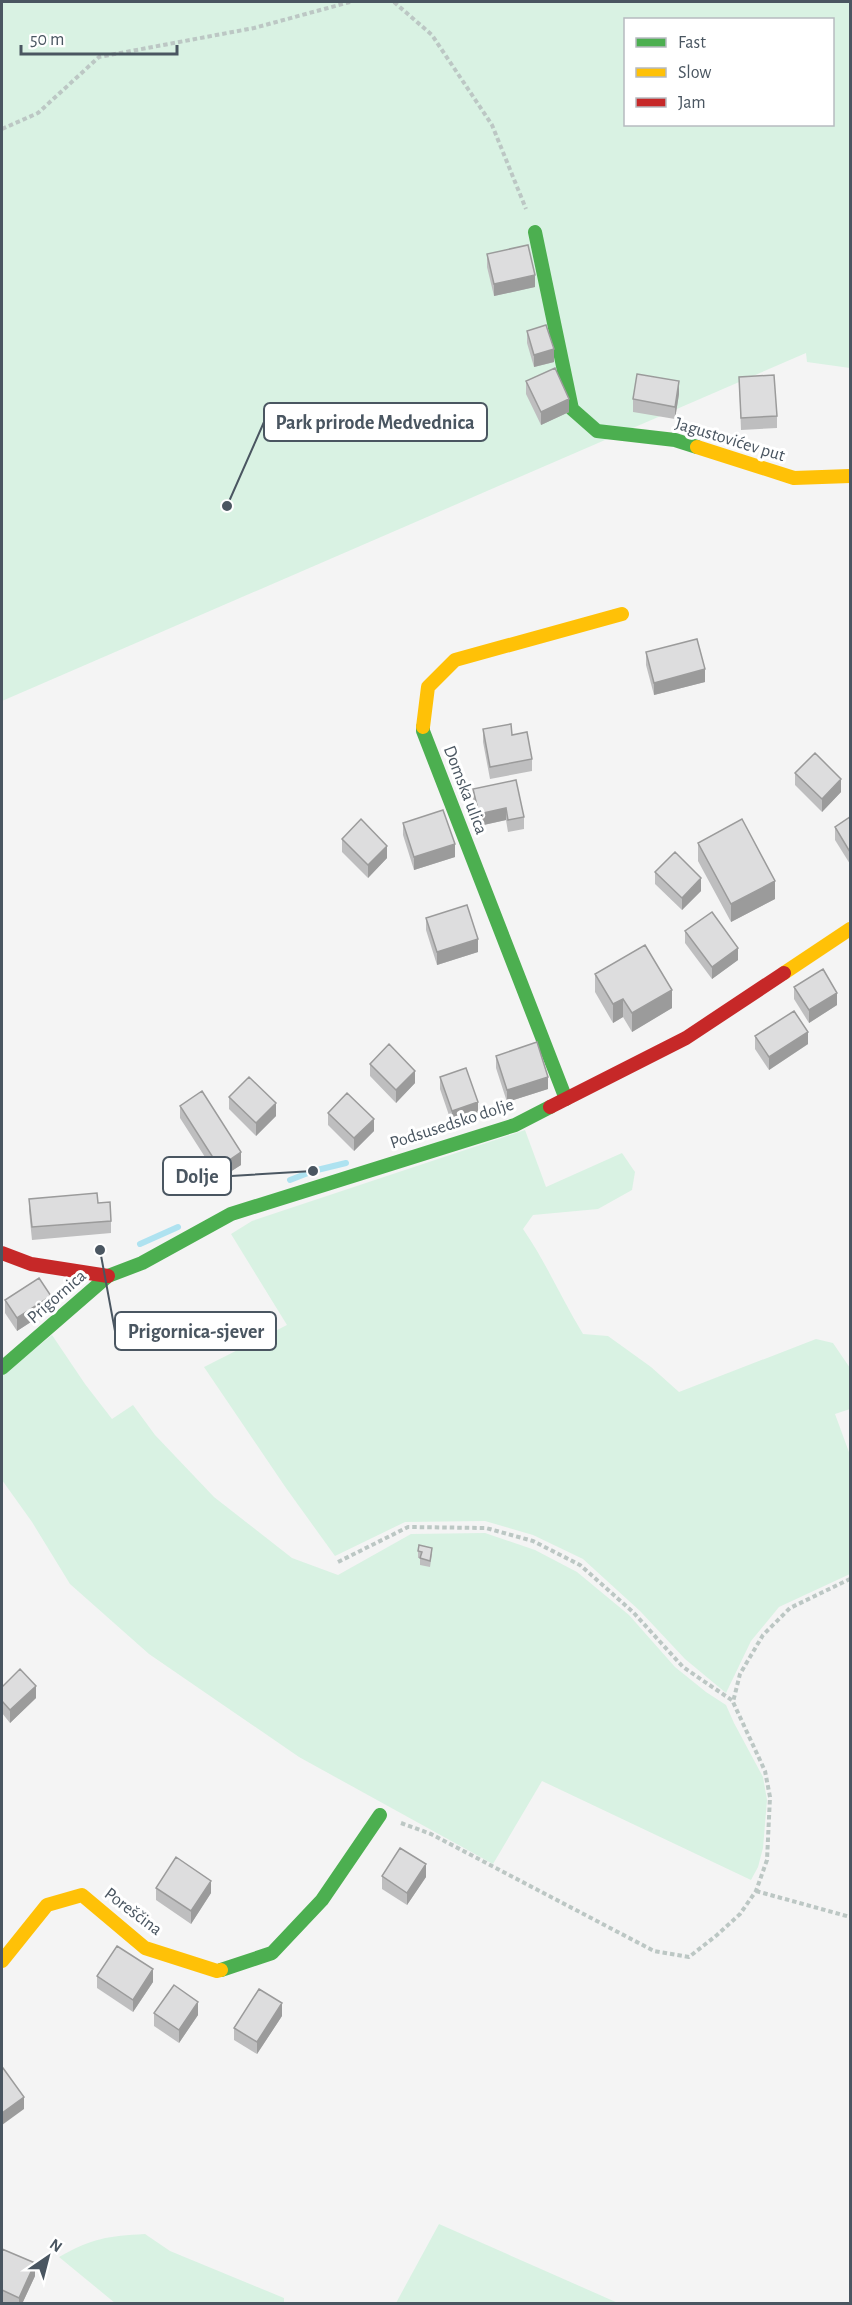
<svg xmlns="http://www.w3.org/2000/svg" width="852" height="2305" viewBox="0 0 852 2305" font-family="'Alegreya Sans',sans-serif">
<rect width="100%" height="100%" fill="#f4f4f4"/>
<path fill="#d9f2e3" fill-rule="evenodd" d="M 2,2 L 850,2 L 850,368 L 807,362 L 806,353 L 2,701 ZM 626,20 L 832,20 L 832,124 L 626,124 Z
M 525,1130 L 546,1187 L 622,1153 L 635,1172 L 632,1190 L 598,1209 L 533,1215 L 523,1229 C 546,1262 562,1300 583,1334 L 608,1336 L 651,1367 L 679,1392 L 816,1339 L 833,1343 L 850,1368 L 850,1409 L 835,1414 L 850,1455 L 850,1574 L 779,1607 L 751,1641 L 726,1693 L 685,1659 L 640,1611 L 583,1559 L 533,1535 L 485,1521 L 405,1522 L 335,1556 L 286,1488 L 204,1367 L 287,1325 L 231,1234 L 252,1221 Z
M 52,1335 L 85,1384 L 112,1419 L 133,1405 L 155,1435 L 214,1497 L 292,1558 L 338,1575 L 411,1534 L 485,1533 L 535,1550 L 577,1572 L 629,1615 L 675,1667 L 706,1692 L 726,1705 L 734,1723 L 763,1777 L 767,1800 L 763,1848 L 758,1867 L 751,1880 L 542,1781 L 493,1864 L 299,1757 L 149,1654 L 70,1584 L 32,1522 L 2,1480 L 2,1375 Z
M 439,2224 L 618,2303 L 396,2303 Z
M 145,2234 L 170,2251 L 284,2298 L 284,2303 L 115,2303 L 59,2257 C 92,2238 108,2236 145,2234 Z"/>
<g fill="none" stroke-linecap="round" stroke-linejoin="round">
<path stroke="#aee2f0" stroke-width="6" d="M 290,1180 L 313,1171 L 346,1163
M 140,1244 L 178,1227"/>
<path stroke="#bcc7c4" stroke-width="4" stroke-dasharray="4.5 3" stroke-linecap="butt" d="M 394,2 L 432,35 L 492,125 L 526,209
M 2,129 L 38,113 L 99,57 L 254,28 L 350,2
M 338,1562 L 408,1527 L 486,1528 L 533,1541 L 580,1565 L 633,1612 L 683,1667 L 733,1701
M 401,1823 L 431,1834 L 654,1951 L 689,1957 L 717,1935 L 740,1914 L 756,1891 L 767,1860 L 770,1797 L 765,1771 L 733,1702 L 740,1674 L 763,1635 L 790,1608 L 850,1579
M 756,1891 L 850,1917"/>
<path stroke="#4caf50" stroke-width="14" d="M 535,232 L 572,409 L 597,431 L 675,440 L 697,447
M 423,727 L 423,731 L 566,1099
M 2,1368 L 108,1276 L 142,1263 L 231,1214 L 515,1125 L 550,1107
M 221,1970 L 272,1953 L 322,1900 L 380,1815"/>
<path stroke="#ffc107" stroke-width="14" d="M 697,447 L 794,478 L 850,476
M 423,727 L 428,687 L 455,660 L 622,614
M 784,973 L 850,929
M 2,1961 L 47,1905 L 82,1895 L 145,1948 L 217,1971 L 221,1970"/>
<path stroke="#c62828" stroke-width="14" d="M 550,1107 L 686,1038 L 784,973
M 2,1253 L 31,1264 L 108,1276"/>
</g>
<path fill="#bebebf" d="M 487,254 L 535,287 L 494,296 L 487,267 Z
M 527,331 L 554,362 L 534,367 L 527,343 Z
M 739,377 L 777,416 L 777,428 L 741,430 Z
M 526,381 L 569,412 L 541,425 L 526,394 Z
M 679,394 L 675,419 L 633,412 L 633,399 Z
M 646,652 L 705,682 L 654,695 L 646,665 Z
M 483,729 L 512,735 L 532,759 L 532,771 L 490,779 L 483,742 Z
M 795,773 L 841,792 L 822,812 L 795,785 Z
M 473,789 L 524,817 L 524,829 L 508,832 L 506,820 L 479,826 L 473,802 Z
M 850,817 L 850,864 L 835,840 L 835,827 Z
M 403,823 L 455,857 L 414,870 L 403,835 Z
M 342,839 L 387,858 L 368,878 L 342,852 Z
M 698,843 L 775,899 L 731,922 L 698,861 Z
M 655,872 L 701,891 L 682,910 L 655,884 Z
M 426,918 L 478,952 L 437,965 L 426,930 Z
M 685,931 L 738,960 L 712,979 L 685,943 Z
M 595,974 L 672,1008 L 632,1032 L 623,1017 L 613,1023 L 595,992 Z
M 794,987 L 837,1005 L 809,1023 L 794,999 Z
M 755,1036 L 808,1044 L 769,1070 L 755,1049 Z
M 496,1056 L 548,1089 L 507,1102 L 496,1068 Z
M 370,1064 L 415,1083 L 396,1103 L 370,1076 Z
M 440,1077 L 478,1115 L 452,1124 L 440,1089 Z
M 229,1097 L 276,1116 L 256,1136 L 229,1109 Z
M 180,1106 L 241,1165 L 219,1179 L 180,1118 Z
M 328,1113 L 374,1131 L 354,1151 L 328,1125 Z
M 29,1199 L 98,1203 L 111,1221 L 111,1233 L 32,1240 L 29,1211 Z
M 5,1300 L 51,1309 L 17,1331 L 5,1313 Z
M 418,1551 L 432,1554 L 430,1567 L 420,1565 L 420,1558 L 418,1558 Z
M 2,1687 L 36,1698 L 10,1723 L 2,1713 Z
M 382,1876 L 426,1877 L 407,1905 L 382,1889 Z
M 156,1888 L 211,1893 L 191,1924 L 156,1900 Z
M 97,1976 L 153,1982 L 133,2012 L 97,1988 Z
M 154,2013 L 198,2015 L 179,2043 L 154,2026 Z
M 282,2016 L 257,2054 L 234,2040 L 234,2028 Z
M 2,2249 L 35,2276 L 22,2304 L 4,2304 L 2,2302 Z"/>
<path fill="#9b9b9b" d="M 535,275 L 535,287 L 494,296 L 494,284 Z
M 554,349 L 554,362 L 534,367 L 534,355 Z
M 679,381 L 679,394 L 675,419 L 675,407 Z
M 569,399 L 569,412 L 541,425 L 541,412 Z
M 705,669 L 705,682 L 654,695 L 654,683 Z
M 841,779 L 841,792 L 822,812 L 822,799 Z
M 506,808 L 506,820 L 479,826 L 479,814 Z
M 455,844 L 455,857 L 414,870 L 414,857 Z
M 387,846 L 387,858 L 368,878 L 368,865 Z
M 701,878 L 701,891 L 682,910 L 682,898 Z
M 775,881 L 775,899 L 731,922 L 731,904 Z
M 478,939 L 478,952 L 437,965 L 437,952 Z
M 738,948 L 738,960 L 712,979 L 712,967 Z
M 672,990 L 672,1008 L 632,1032 L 632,1013 Z
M 837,993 L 837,1005 L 809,1023 L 809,1010 Z
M 623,999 L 623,1017 L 613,1023 L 613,1004 Z
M 808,1032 L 808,1044 L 769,1070 L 769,1057 Z
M 415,1071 L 415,1083 L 396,1103 L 396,1090 Z
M 548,1077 L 548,1089 L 507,1102 L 507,1090 Z
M 478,1102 L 478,1115 L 452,1124 L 452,1111 Z
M 276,1103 L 276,1116 L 256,1136 L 256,1123 Z
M 374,1119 L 374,1131 L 354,1151 L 354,1138 Z
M 241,1152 L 241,1165 L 219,1179 L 219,1167 Z
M 51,1296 L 51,1309 L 17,1331 L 17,1318 Z
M 36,1686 L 36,1698 L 10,1723 L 10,1710 Z
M 426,1864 L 426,1877 L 407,1905 L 407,1893 Z
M 211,1881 L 211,1893 L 191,1924 L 191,1911 Z
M 153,1969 L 153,1982 L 133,2012 L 133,2000 Z
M 198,2002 L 198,2015 L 179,2043 L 179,2030 Z
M 282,2003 L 282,2016 L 257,2054 L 257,2042 Z
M 24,2097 L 24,2109 L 2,2125 L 2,2113 Z
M 35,2263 L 35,2276 L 22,2304 L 19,2304 L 19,2298 Z"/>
<path fill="#ddddde" stroke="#9b9b9b" stroke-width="1.5" d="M 528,245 L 535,275 L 494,284 L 487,254 Z
M 546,325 L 554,349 L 534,355 L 527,331 Z
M 555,368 L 569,399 L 541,412 L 526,381 Z
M 637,374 L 679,381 L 675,407 L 633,399 Z
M 774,375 L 777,416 L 741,418 L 739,377 Z
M 697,639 L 705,669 L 654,683 L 646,652 Z
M 511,724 L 512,735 L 527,732 L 532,759 L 490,767 L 483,729 Z
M 815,753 L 841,779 L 822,799 L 795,773 Z
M 516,780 L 524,817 L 508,820 L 506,808 L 479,814 L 473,789 Z
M 443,810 L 455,844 L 414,857 L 403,823 Z
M 850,817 L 850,852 L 835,827 Z
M 361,819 L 387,846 L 368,865 L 342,839 Z
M 742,819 L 775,881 L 731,904 L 698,843 Z
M 675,852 L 701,878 L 682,898 L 655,872 Z
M 467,905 L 478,939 L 437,952 L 426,918 Z
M 712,912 L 738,948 L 712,967 L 685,931 Z
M 645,945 L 672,990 L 632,1013 L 623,999 L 613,1004 L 595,974 Z
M 823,969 L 837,993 L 809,1010 L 794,987 Z
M 794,1011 L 808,1032 L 769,1057 L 755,1036 Z
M 537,1042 L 548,1077 L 507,1090 L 496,1056 Z
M 389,1044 L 415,1071 L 396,1090 L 370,1064 Z
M 466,1068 L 478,1102 L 452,1111 L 440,1077 Z
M 249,1077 L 276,1103 L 256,1123 L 229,1097 Z
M 202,1091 L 241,1152 L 219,1167 L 180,1106 Z
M 347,1093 L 374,1119 L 354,1138 L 328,1113 Z
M 97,1193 L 98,1203 L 110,1202 L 111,1221 L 32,1227 L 29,1199 Z
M 39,1278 L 51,1296 L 17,1318 L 5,1300 Z
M 419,1545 L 432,1548 L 430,1561 L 420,1558 L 422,1552 L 418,1551 Z
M 20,1669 L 36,1686 L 10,1710 L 2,1701 L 2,1687 Z
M 400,1848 L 426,1864 L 407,1893 L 382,1876 Z
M 176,1857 L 211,1881 L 191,1911 L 156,1888 Z
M 117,1946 L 153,1969 L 133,2000 L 97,1976 Z
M 174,1985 L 198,2002 L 179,2030 L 154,2013 Z
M 259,1989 L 282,2003 L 257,2042 L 234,2028 Z
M 3,2068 L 24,2097 L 2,2113 L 2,2070 Z
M 2,2249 L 35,2263 L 19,2298 L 2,2290 Z"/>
<g text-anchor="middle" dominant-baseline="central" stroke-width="6" stroke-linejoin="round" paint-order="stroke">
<g font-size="18" fill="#4a5661" stroke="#fff">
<text transform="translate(730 440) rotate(17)">Jagustovićev put</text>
<text transform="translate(465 790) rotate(69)">Domska ulica</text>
<text transform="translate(452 1124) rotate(-18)">Podsusedsko dolje</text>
<text transform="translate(57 1297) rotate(-41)">Prigornica</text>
<text transform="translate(133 1912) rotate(37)">Poreščina</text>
</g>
</g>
<path fill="none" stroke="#4a5661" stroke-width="2" d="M227 506L264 422M313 1171L231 1176M100 1250L115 1331"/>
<g fill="#4a5661" stroke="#fff" stroke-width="2">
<circle cx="227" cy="506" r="6"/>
<circle cx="313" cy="1171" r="6"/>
<circle cx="100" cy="1250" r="6"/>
</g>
<g fill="#fff" stroke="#4a5661" stroke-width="2">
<rect x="264" y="403" width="223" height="38" rx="6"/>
<rect x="163" y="1157" width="68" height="38" rx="6"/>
<rect x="115" y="1312" width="161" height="38" rx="6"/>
</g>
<g font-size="20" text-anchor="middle" font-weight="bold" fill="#4a5661">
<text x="375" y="429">Park prirode Medvednica</text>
<text x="197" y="1183">Dolje</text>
<text x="196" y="1338">Prigornica-sjever</text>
</g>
<rect width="852" height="2305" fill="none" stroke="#4a5661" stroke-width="6"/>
<rect x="624" y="18" width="210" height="108" fill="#ffffff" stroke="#b7bbc0" stroke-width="1.5"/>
<rect x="636" y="38" width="30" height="9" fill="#4caf50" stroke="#b7bbc0" stroke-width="1.5"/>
<text x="678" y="48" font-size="18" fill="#4a5661">Fast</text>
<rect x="636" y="68" width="30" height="9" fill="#ffc107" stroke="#b7bbc0" stroke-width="1.5"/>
<text x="678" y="78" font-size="18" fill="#4a5661">Slow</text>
<rect x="636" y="98" width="30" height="9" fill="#c62828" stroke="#b7bbc0" stroke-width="1.5"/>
<text x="678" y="108" font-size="18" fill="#4a5661">Jam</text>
<g transform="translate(48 2257) rotate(35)" stroke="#ffffff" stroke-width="4.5" paint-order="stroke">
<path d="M0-4.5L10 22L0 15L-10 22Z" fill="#4a5661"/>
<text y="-9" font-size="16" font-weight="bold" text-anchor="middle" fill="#4a5661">N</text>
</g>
<path d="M21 45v9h156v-9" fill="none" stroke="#4a5661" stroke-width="3"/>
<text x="30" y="45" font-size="18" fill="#4a5661" stroke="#ffffff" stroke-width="4.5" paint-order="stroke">50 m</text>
</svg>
